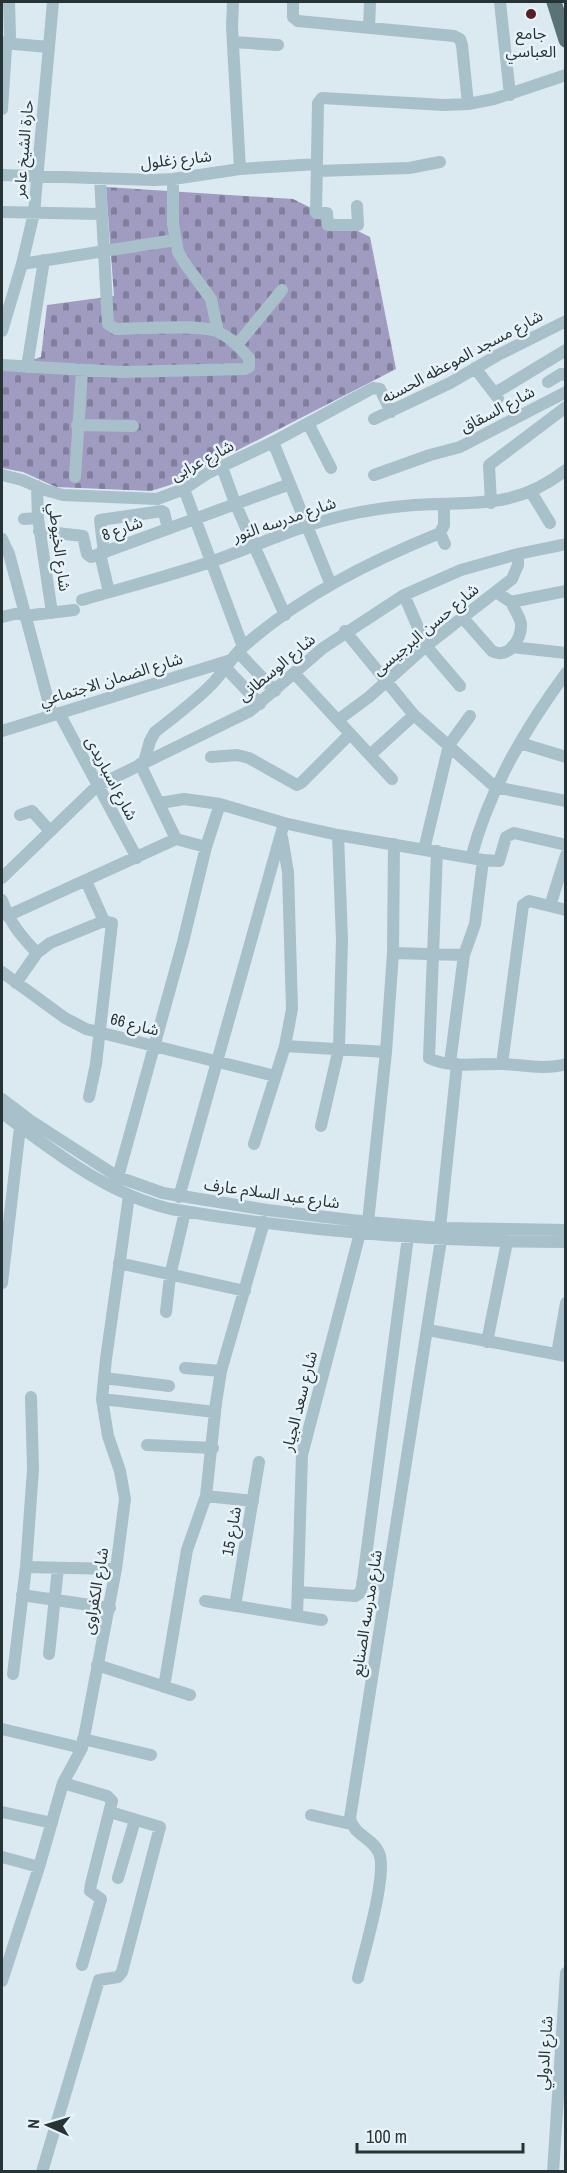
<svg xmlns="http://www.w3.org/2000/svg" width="567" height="2173" viewBox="0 0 567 2173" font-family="'Archivo Narrow','Noto Sans Arabic',sans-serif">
<defs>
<pattern id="cemetery-stones" width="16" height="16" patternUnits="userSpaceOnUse" patternTransform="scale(1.5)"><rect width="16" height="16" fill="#a09bc0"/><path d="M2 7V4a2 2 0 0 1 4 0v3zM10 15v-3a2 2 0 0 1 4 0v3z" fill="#827f9d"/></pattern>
</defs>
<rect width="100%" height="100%" fill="#dbe9f1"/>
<path fill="url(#cemetery-stones)" d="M 106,187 L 293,199 L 370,237 L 396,369 L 170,485 L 151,491 L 56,487 L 23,472 L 2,468 L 2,369 L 41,357 L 47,305 L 114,296 Z"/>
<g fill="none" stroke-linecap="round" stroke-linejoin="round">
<path stroke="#a7c0c9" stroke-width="12" d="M 233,2 L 232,27 L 240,169
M 293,2 L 293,17 L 298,21 L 454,36 L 460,39 L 462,45 L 468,104
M 500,2 L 510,95
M 369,28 L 370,2
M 233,42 L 278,45
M 2,43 L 49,47
M 2,109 L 6,48 L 10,36 L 9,2
M 317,171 L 409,168 L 440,162
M 2,175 L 154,180 L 173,179 L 240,169 L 317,164
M 173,179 L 173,224 L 178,252 L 186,265 L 211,299 L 218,332
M 357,206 L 358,225 L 328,225 L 327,213 L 316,213 L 318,103 L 322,98 L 444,105 L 468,104 L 494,99 L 566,75
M 2,212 L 100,214
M 22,264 L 175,240
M 2,331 L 22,264 L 34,213 L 53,2
M 237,345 L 282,290
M 2,365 L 121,372 L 245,369 L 249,367 L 249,358 C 240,348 229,336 216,331 C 198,324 138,329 116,329 L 108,324 L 100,178
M 27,367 L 44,260
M 475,368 L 498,398
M 548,382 L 561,374 L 566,375
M 495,393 L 566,350
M 374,419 L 450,383 L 498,355 L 566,321
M 308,423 L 331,468
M 77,425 L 133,426
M 273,442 L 331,585
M 222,467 L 235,503 L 285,615
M 2,475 L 22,480 L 45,490 L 63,495 L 157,499 L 184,489 L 208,473 L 273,442 L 373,388 L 380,389 L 391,412
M 374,475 L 430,455 L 460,447 L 566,392
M 75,477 L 82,371
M 37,486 L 38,518 L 52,613
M 184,489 L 243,647
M 531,492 L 550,523
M 491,503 L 489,465 L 566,407
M 24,519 L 38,518
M 39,531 L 83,536 L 87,554 L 91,557 L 290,484
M 440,533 L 445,544
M 2,539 L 9,554 L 52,715
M 104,553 L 100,520 L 162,511 L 164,512 L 168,529
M 100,554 L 109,592
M 496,592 L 511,602 L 566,591
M 404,595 L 426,646 L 460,686
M 82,600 C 126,587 170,576 213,561 C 256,546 298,526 342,516 C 366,510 390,507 414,505 C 474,501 515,510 566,470
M 24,616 L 74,610
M 2,617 L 23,612
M 462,617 L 492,651 C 508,660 522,639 521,624 C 520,616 514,609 511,602
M 345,631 L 414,715 L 495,787 L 566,801
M 512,647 L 566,653
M 238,652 L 275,691
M 221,663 L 260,704
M 294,673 L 392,779
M 59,713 L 137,858
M 338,720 L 369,697 L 426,646 L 512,579 L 518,565 L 518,554
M 2,731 L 231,660
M 520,743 L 566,757
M 370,755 L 414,715
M 211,757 L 237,755 L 249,758 L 297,785 L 301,783 L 350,734
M 144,762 L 150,741 L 155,732 C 174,717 194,702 211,685 C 223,673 231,658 243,647 C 300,596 371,561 440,533 L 444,525 L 444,505
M 140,764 L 176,839
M 160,803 L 184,799 L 220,804
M 20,815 L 32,811 L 50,831
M 424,850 L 449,745 L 470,716
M 437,851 L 429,1058 C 451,1069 479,1063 504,1064 C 524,1065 545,1070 566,1064
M 471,858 C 489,790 524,730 566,673
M 483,860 L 499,861 L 506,837 L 514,833 L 566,845
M 2,878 L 97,786 L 250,711 L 323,648 L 404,595 L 461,570 L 518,554 L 566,544
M 86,881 L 104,921
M 2,900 C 9,922 21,936 37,953
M 550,906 L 566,855
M 7,916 L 176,839 L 206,847
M 393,953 L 464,955
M 2,972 L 65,1018 L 86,1029 L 275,1076
M 16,983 L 37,953 L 50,943 L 104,921 L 112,923 L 96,1064 L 89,1097
M 285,1046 L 386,1052
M 502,1064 L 523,905 L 529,901 L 566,910
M 2,1099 L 31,1121 L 118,1177 L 163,1193 L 267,1210 L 368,1222 L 440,1228 L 566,1230
M 2,1113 C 53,1151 107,1194 171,1209 C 301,1231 433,1242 566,1242
M 321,1126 L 339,1048 L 342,940 L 338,835
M 254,1144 L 285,1046 L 292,1009 L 288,872 L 282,837
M 118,1177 L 183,942 L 206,847 L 220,804 L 284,823 L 338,835 L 483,860 L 475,924 L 464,955 L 450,1063
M 179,1197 L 284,823
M 368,1222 L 386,1052 L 393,953 L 394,844
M 440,1228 L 457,1064
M 119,1263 L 245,1291
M 2,1283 L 20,1127
M 166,1312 L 170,1276 L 185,1212
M 428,1330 L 566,1356
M 487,1342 L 507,1242
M 557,1354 L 566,1303
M 185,1368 L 221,1371
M 104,1378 L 169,1386
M 102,1399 L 215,1412
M 147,1445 L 213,1448
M 206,1496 L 253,1501
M 26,1567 L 116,1569
M 362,1583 L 387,1585
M 298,1592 L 355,1596 L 360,1593 L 362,1587 L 408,1237
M 22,1595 L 110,1608
M 205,1601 L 322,1620
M 235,1606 L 259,1462
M 297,1616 L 302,1455 L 360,1233
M 49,1654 L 58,1568
M 97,1665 L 190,1695
M 13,1674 L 26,1567 L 33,1469 L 31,1397
M 164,1687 L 187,1550 L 206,1496 L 216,1403 L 221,1371 L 264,1222
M 2,1729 L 82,1748
M 83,1739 L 151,1755
M 63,1783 L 107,1796 L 112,1801 L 91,1884 L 90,1891 L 101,1899 L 82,1965
M 2,1812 L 52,1823
M 311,1815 L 351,1824
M 2,1857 L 39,1867
M 118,1878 L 135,1820
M 358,1978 C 364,1952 388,1874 379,1853 C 373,1838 353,1835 350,1818 L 441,1240
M 2,1981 L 39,1867 L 63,1783 L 82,1748 L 116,1569 L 125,1499 L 120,1471 L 108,1436 L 102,1399 L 106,1359 L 129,1196
M 42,2172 L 99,1980 L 118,1977 L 122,1972 L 160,1827 L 110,1812
M 553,2172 L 566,1973"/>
<path stroke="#597377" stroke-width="15" d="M 554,2 L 566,40"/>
</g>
<circle fill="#561e25" stroke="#e7f3f9" stroke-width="2" cx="531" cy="14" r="6"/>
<g text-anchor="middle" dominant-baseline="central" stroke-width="5" stroke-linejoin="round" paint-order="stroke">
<g font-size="16" fill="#273435" stroke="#e7f3f9">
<text x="531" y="33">جامع<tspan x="531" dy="18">العباسي</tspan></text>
</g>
<g font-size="16" fill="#273435" stroke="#e7f3f9">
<text transform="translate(23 149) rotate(-85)">حارة الشيخ عامر</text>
<text transform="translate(176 159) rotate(-6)">شارع زغلول</text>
<text transform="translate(462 356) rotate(-28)">شارع مسجد الموعظه الحسنه</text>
<text transform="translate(497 409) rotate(-28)">شارع السقاق</text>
<text transform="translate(202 460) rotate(-28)">شارع عرابى</text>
<text transform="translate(284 519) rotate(-19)">شارع مدرسه النور</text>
<text transform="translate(122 528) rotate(-20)">شارع 8</text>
<text transform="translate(60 547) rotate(83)">شارع الخيوطي</text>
<text transform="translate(425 629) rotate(-40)">شارع حسن البرجيسى</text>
<text transform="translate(276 667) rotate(-40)">شارع الوسطانى</text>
<text transform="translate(111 679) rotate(-17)">شارع الضمان الاجتماعي</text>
<text transform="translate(112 778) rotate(62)">شارع اسباريدى</text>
<text transform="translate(135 1024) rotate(14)">شارع 66</text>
<text transform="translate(272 1193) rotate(8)">شارع عبد السلام عارف</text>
<text transform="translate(299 1401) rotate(-76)">شارع سعد الجيار</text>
<text transform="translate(231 1531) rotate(-80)">شارع 15</text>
<text transform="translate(95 1591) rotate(-80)">شارع الكفراوى</text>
<text transform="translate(366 1613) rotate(-81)">شارع مدرسه الصنايع</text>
<text transform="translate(544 2053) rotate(-86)">شارع الدولي</text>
</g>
</g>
<rect width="567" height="2173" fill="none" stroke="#273435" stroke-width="6"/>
<g transform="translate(48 2125) rotate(274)" stroke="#e7f3f9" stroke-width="4.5" paint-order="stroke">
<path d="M0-4.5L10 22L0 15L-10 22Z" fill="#273435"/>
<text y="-9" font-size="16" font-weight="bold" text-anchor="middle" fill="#273435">N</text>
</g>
<path d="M357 2143v9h166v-9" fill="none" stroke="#273435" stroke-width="3"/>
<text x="366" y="2143" font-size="18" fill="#273435" stroke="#e7f3f9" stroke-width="4.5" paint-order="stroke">100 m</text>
</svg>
